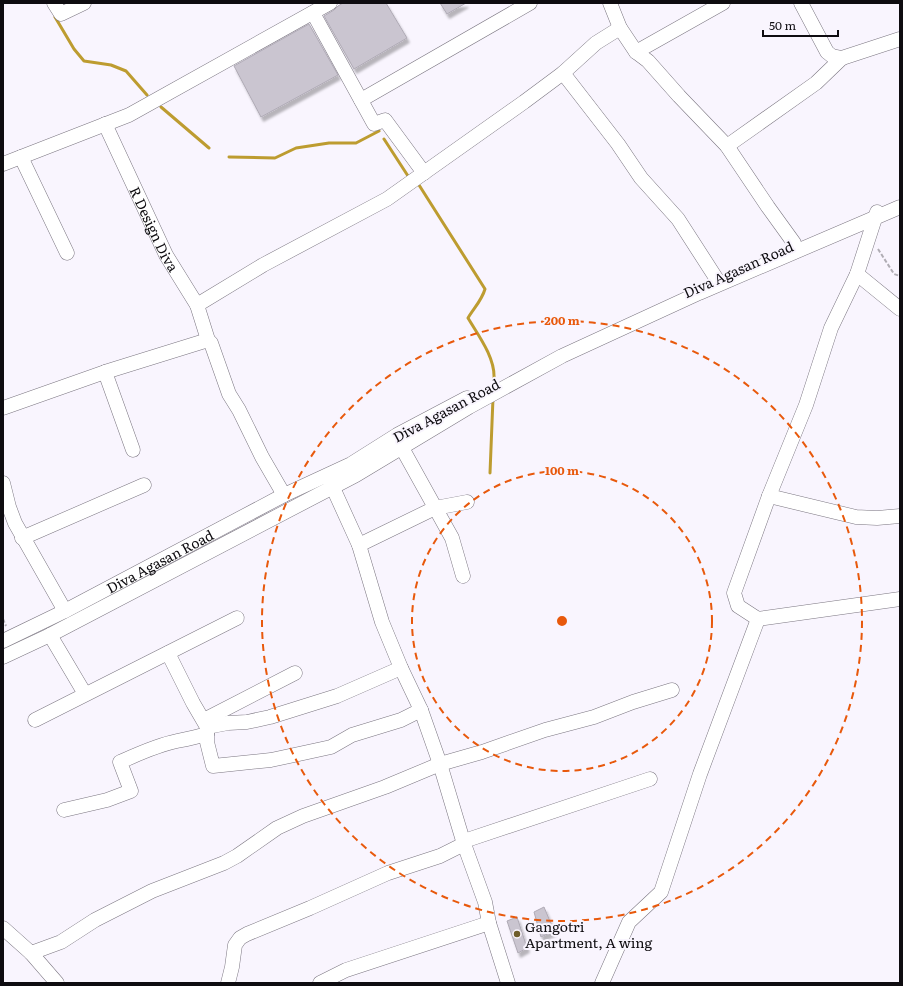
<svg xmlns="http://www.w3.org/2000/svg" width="903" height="986" viewBox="0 0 903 986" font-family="Literata,serif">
<defs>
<filter id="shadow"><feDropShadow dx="2.5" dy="4.5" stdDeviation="1" flood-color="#0004"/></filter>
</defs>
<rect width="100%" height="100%" fill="#f9f5fe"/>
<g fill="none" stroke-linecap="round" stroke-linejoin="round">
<path stroke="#bd9c30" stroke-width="3" d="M 55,17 L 74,49 L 84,61 L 111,65 L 126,71 L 147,95
M 161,107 L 209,148
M 384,139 L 408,176
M 229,157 L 275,158 L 296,148 L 329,143 L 356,143 L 379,131
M 419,185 L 485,289 C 482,300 474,308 468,318 C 478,335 495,357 494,378
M 490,473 L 493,398"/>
</g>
<path fill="#cac5d0" stroke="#afaab5" filter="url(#shadow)" d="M 343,3 L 386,3 L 407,38 L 354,69 L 324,16 L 334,10 L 338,6 Z
M 440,3 L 466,3 L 447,14 Z
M 309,24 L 338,75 L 261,117 L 234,66 Z
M 544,907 L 554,931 L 541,937 L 534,912 Z
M 517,917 L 527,948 L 518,953 L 507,921 Z"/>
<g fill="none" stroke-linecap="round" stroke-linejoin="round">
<defs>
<g id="minor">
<path d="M 54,3 L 61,14 L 84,3"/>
<path d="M 610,3 L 620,28 L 636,52 L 648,61 L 679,96 L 727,146 L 768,207 L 794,243"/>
<path d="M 801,3 L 827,52 L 832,56 L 842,58 L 900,39"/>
<path d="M 313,13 L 374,124 L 385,120 L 424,173"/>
<path d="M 636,52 L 723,3"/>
<path d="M 563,73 L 618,144 L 641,178 L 678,219 L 716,278"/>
<path d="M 361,100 L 530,3"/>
<path id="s1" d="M 105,124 L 166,255 L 197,305 L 263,265 L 387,199 L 524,102 L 563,73 L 596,43 L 620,28"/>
<path d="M 727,146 L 816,83 L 842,58"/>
<path d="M 21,157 L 67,253"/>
<path d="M 3,164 L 129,115 L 330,3"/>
<path d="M 857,274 L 900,309"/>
<path d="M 197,305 L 208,340 L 211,343 L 229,394 L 239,410 L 262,457 L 284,495"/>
<path d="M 105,372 L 133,450"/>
<path d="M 3,408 L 105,372 L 208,340"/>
<path d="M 399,439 L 402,448 L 452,538 L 463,576"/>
<path d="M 329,479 L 359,545 L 382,622 L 401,668 L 421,710 L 440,764 L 464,844 L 485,902 L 489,923 L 508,983"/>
<path d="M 3,483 L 9,507 L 15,523 L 65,611"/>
<path d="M 769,496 L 856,517 L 877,518 L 900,516"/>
<path d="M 22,538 L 144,485"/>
<path d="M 359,545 L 435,508 L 467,502"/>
<path d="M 758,619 L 900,599"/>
<path d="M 50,635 L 85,694"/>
<path id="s2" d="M 3,641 L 65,611 L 284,495 L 351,464 L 397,435 L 467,398"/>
<path d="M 168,653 L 193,703 L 207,727 L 207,742 L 213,766 L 271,760 L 331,747 L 352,735 L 401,720 L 421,710"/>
<path d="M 3,657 L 50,635 L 356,475 L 469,407 L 562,356 L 699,293 L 900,207"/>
<path d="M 35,720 L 237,618"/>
<path d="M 204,720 L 295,673"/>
<path d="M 207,727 L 228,723 L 247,722 L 270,717 L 337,696 L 401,668"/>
<path d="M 64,810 L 107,800 L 131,791 L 120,762 C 138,754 157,745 177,741 C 187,739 197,737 207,734"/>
<path d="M 464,841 L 650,779"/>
<path d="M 3,928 L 31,953 L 57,983"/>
<path d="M 31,953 L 61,942 L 95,920 L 152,891 L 224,863 L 237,856 L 277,828 L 303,816 L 385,787 L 440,764 L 482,752 L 545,730 L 594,717 L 633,702 L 672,690"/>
<path d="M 228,983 L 232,967 L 235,945 L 240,938 L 247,934 L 310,908 L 388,873 L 440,856 L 464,844"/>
<path d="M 320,983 L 346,970 L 489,923"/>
<path d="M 602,983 L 629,922 L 661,892 L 700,774 L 758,619 L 738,606 L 734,593 L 769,496 L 806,405 L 831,328 L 857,274 L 877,212"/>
</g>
</defs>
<use href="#minor" stroke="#7b7681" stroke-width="15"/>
<path stroke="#b0adb4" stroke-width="2" stroke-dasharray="4 2" stroke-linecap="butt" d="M 878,249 L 894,274 L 900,276
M 3,619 L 6,626"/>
<use href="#minor" stroke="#fff" stroke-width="14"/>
</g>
<g fill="none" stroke="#e8590c" stroke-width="2" stroke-dasharray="7 5">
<circle cx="562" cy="621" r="150"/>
<circle cx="562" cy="621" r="300"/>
</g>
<circle fill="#6e5d2b" stroke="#f9f5fe" stroke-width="1.5" cx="517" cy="934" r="4"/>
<g text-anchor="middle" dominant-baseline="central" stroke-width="4" stroke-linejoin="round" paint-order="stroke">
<g font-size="14" fill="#0e0c10" stroke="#f9f5fe">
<text stroke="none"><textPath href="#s1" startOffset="116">R Design Diva</textPath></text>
<text transform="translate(738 269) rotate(-24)">Diva Agasan Road</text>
<text transform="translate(446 410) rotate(-28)">Diva Agasan Road</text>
<text stroke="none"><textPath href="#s2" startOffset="176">Diva Agasan Road</textPath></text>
</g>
<g font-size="14" fill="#0e0c10" stroke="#f9f5fe" text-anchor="start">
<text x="525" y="926">Gangotri<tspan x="525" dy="16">Apartment, A wing</tspan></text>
</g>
</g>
<circle cx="562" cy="621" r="6" fill="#e8590c" stroke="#f9f5fe" stroke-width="2"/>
<g font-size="12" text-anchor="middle" font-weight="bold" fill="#e8590c" stroke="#f9f5fe" stroke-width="4" stroke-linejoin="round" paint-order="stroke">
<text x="562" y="325">200 m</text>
<text x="562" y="475">100 m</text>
</g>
<rect width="903" height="986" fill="none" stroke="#0e0c10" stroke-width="8"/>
<path d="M763 30v6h75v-6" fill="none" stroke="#0e0c10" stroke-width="2"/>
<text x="769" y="30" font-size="12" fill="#0e0c10" stroke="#f9f5fe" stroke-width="3" paint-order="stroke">50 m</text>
</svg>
